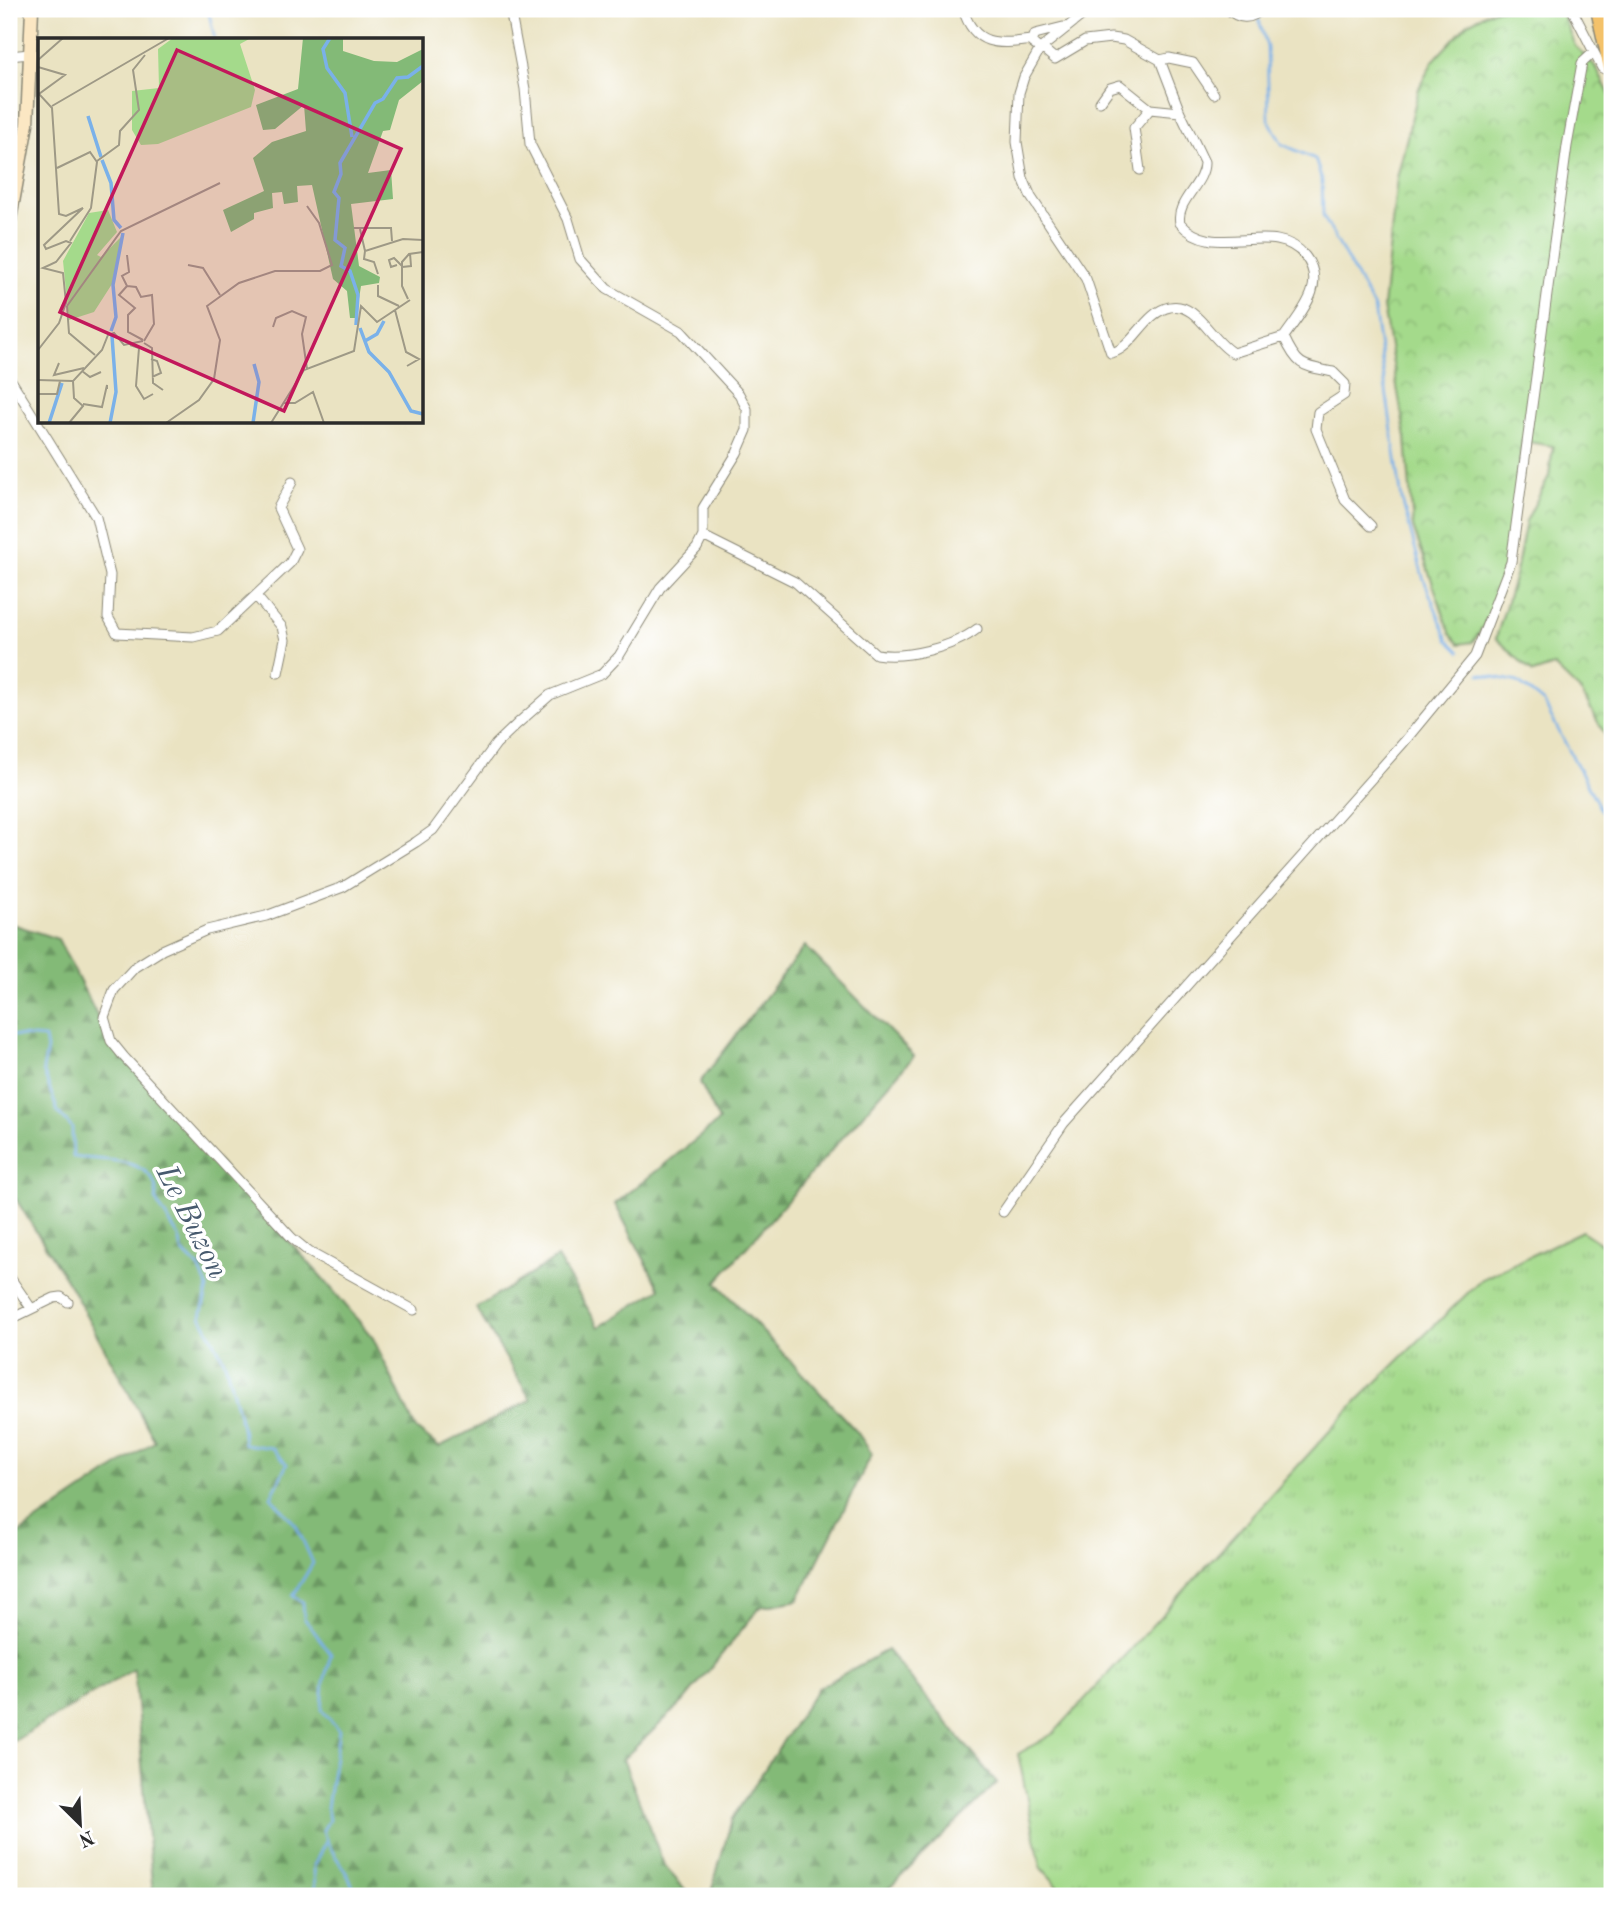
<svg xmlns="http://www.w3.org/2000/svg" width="1621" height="1905" viewBox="0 0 1621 1905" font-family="'Old Standard TT',serif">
<defs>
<pattern id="grass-tufts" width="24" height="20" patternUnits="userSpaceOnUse" patternTransform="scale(1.75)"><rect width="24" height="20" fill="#a4da8b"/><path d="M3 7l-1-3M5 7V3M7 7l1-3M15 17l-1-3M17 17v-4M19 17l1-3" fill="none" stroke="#8dbb78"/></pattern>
<pattern id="forest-firs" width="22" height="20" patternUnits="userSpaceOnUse" patternTransform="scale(1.75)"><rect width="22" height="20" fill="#83ba77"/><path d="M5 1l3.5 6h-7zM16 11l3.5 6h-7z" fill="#6b9762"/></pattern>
<pattern id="park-crowns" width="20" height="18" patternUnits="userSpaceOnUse" patternTransform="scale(1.75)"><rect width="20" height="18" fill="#a4da8b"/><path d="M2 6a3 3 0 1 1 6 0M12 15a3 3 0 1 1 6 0" fill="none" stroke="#8dbb78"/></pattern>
</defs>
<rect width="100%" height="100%" fill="#fff"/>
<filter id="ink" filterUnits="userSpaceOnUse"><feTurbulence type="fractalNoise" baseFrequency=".0143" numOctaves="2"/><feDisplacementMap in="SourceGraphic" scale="14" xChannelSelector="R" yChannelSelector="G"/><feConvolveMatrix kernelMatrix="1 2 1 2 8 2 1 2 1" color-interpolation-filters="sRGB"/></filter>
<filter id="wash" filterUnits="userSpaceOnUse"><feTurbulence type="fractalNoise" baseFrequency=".00686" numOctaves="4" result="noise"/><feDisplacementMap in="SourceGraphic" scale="28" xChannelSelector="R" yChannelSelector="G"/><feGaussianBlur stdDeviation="1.57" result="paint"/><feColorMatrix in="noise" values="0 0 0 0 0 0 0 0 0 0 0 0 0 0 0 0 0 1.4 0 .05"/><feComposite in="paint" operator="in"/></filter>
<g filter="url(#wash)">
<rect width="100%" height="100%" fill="#eae3c2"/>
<path fill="url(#grass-tufts)" stroke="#68825b" stroke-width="2" d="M 1582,1231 L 1612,1251 L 1612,1896 L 1067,1896 L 1041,1867 L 1018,1754 L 1054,1733 L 1358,1400 L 1482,1279 Z"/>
<path fill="url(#forest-firs)" stroke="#577251" stroke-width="2" d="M 9,923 L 58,939 L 112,1045 L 326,1282 L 373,1338 L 416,1429 L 439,1447 L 531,1400 L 476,1308 L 557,1258 L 599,1327 L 660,1289 L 615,1204 L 719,1121 L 700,1082 L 805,946 L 914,1056 L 716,1282 L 857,1432 L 872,1454 L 798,1600 L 760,1607 L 683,1702 L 623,1759 L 664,1865 L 690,1896 L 153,1896 L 134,1669 L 9,1744 L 9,1540 L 155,1441 L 72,1289 L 9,1188 Z
M 887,1650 L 997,1783 L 881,1896 L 710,1896 L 732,1819 L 818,1688 Z"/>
<path fill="url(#park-crowns)" stroke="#68825b" stroke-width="2" d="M 1494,9 L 1560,9 L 1575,46 L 1595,66 L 1612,99 L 1610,744 L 1582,693 L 1554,666 L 1533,673 L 1496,638 L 1516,572 L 1526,521 L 1549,476 L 1553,446 L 1522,441 C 1514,507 1513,587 1473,642 L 1459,644 L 1451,635 L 1413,527 L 1406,438 L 1383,307 L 1397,178 L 1419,88 L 1433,61 L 1468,23 Z"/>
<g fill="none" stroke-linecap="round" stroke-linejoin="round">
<path stroke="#7ab1e9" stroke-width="2.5" d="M 208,9 L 215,40
M 1259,20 L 1267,47 L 1269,120 L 1282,144 L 1315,159 L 1322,180 L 1323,216 L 1374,308 L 1402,500 L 1423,577 L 1448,640 L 1460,652
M 1480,674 L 1518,682 L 1544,703 L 1612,831
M 9,1035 L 45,1038 L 47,1049 L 43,1070 L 58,1112 L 72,1128 L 73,1157 C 104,1161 162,1156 156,1201 L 179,1237 L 182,1251 L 199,1268 L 208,1288 L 201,1316 L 225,1362 L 242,1427 L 244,1444 L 272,1448 L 287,1464 L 271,1497 L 296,1525 L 313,1563 L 293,1596 L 303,1602 L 304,1618 L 331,1654 L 324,1681 L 322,1710 L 339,1730 L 327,1808 L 329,1820 L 323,1830 C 328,1853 349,1868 356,1896
M 315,1896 L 314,1865 L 325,1843"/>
</g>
</g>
<g filter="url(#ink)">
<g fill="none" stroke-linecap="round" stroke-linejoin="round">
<defs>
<path id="street" d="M 963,9 C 974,46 997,45 1031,40
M 1228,9 C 1238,19 1251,21 1261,9
M 1572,9 L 1602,68 L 1612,72
M 1042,48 L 1055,59 L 1085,41 L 1111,38 L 1124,40 L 1160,60 L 1180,112 L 1204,162 C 1205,184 1175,201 1180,223 C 1214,263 1274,217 1305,256 C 1328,285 1301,312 1284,337 L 1233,353 C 1212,342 1196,301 1170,307 C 1144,312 1134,348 1111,353 L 1086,279 L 1031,197 L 1023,178 L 1017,142 L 1019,93 L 1024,77 L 1040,49 L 1090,9
M 1040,49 L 1032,43 L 1035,34 L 1063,27
M 9,56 L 30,54
M 1160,60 L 1169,58 L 1193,63 L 1214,94
M 1100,102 L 1110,88 L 1120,85 L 1150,109
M 1140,170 L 1134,128 L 1150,109 L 1180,112
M 1284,337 C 1298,368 1304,366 1333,372 L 1345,384 L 1344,395 L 1318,412 L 1316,429 L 1345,500 L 1371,526
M 9,377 L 96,517 L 110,575 L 108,617 L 117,633 L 193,637 L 218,631 L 290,563 L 297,549 L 278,508 L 292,482
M 703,536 L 795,582 L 876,654 C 906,659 954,647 977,629
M 256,596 L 282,627 L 285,640 L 278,673
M 1003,1212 L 1064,1123 L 1404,742 L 1475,656 L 1511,562 L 1567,146 L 1582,63 L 1594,52
M 9,1276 L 31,1308
M 414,1310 L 309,1252 L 292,1238 L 124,1057 L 111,1041 L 104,1017 L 114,990 L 135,967 L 162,950 L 207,930 L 266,916 L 343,887 L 416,842 L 433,830 L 496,744 L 517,724 L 550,695 L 602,674 L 619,656 L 660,588 L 697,548 L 703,536 L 703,508 L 737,453 L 747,430 L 747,409 L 739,394 L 681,331 L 607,289 L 580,259 L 568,219 L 530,144 L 525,89 L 510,9
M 9,1320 L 54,1298 L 61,1297 L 68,1302"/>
<path id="secondary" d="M 9,225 L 27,124 L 32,9"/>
<path id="primary" d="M 1598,9 L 1612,73"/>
</defs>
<use href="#street" stroke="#8a8776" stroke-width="11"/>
<use href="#secondary" stroke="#8a8776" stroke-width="15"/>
<use href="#primary" stroke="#8a8776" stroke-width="17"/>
<use href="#street" stroke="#fff" stroke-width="9"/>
<use href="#secondary" stroke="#fbe7c3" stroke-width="12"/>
<use href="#primary" stroke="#f4c26a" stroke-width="14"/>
</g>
</g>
<g text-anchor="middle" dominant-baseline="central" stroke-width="7" stroke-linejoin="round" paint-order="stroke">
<g font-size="30" font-style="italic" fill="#475a6e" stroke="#fff">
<text transform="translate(191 1222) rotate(63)">Le Buzon</text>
</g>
</g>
<g transform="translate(38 38)">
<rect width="385" height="385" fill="#eae3c2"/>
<path d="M 135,0 L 213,0 L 202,6 L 217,52 L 213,69 L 120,106 L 103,107 L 94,92 L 94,53 L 121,50 L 120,11 Z" fill="#a4da8b"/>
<path d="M 265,0 L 305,0 L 305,13 L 336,23 L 359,24 L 385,11 L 385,43 L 361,62 L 352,92 L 345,93 L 330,135 L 353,132 L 355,161 L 313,166 L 321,228 L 342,239 L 341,245 L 323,248 L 318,280 L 312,280 L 309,253 L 295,241 L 274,147 L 259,148 L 260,164 L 246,166 L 244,154 L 234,155 L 235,170 L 216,175 L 216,181 L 193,194 L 185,172 L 226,153 L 215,120 L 234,104 L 268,93 L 266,67 L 237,91 L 225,92 L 218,67 L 260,51 Z" fill="#83ba77"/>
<path d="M 70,172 L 79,194 L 59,217 L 63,219 L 85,197 L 74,246 L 56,274 L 31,282 L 25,223 L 51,175 Z" fill="#a4da8b"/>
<path fill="none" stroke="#7ab1e9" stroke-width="3.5" d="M 292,0 L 285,11 L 289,30 L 307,55 L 314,99M 50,78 L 63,119M 64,122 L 73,145 L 76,182 L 83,190M 318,287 L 320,257 L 312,233 L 303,228 L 307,210 L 297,202 L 301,160 L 296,154 L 303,136 L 302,125 L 337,65 L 345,61 L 359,40 L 370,39 L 385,28M 322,290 L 331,314 L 351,334 L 373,373 L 385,376M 73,293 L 78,279 L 75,247 L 85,195M 327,303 L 339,296 L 346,283M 11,385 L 24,345M 72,385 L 78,354 L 74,298M 215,385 L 221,344 L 216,326"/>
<path fill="none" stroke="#9e9986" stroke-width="2" d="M 0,22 L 25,0M 0,29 L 27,37 L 1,56 L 14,70 L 21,176 L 28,178 L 45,170 L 6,207 L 8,211 L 28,203 L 33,205 L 18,224 L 5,230 L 25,235 L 28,265 L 21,285 L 0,312M 14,68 L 131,0M 59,123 L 81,107 L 82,93 L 101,72 L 95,32 L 107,17M 19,130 L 52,114 L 59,124 L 53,170 L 32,203M 316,190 L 353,190 L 354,203M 322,191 L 327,213M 89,217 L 91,234 L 84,238 L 89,248M 150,227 L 165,230 L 182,257M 359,227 L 353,229 L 351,222 L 356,220 L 364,228M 364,229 L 373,228 L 372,215M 340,236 L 336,224 L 326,221 L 327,213 L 365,201 L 385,202M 340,247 L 340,258 L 361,268M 89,248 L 98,249 L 103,259 L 114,257 L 116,286 L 106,303M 89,248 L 81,257 L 97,270 L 90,277 L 90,294 L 105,302M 370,261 L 364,248 L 364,224 L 371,216 L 385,214M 29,268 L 83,193 L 182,145M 29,268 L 31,295 L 57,317M 357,272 L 368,314 L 381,321 L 369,328M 235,289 L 238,280 L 254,273 L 268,279 L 264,296 L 269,331M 106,305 L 114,310 L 115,345 L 125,352M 92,307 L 101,310 L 98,348 L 106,361 L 115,356M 113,321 L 119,323 L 123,335 L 114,339M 21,325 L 16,337 L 46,330M 44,333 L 52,339 L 63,334M 0,342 L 35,343M 0,356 L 19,356 L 22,343M 246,365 L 257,365 L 275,354 L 286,385M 45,366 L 64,369 L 69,347 L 69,351M 31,385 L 45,368 L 36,360 L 35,343 L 64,312 L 70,297 L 76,295 L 86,307 L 105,303M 128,385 L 161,362 L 176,341 L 182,302 L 169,268 L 201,245 L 237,233 L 282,233 L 294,227 L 281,185 L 269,168M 233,385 L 266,332 L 316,313 L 323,268 L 339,284 L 372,262"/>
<path fill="#c2185b" fill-opacity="0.15" stroke="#c2185b" stroke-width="3.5" d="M 139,12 L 363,111 L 246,373 L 22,274 Z"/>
<rect width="385" height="385" fill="none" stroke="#2b2b2b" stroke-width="3.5"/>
</g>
<rect width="1621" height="1905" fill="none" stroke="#fff" stroke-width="35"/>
<g transform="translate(80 1824) rotate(156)" stroke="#ffffff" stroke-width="5" paint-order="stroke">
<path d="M0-5L12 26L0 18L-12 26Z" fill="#2b2b2b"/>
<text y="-10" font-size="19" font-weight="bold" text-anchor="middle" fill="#2b2b2b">N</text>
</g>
</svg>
